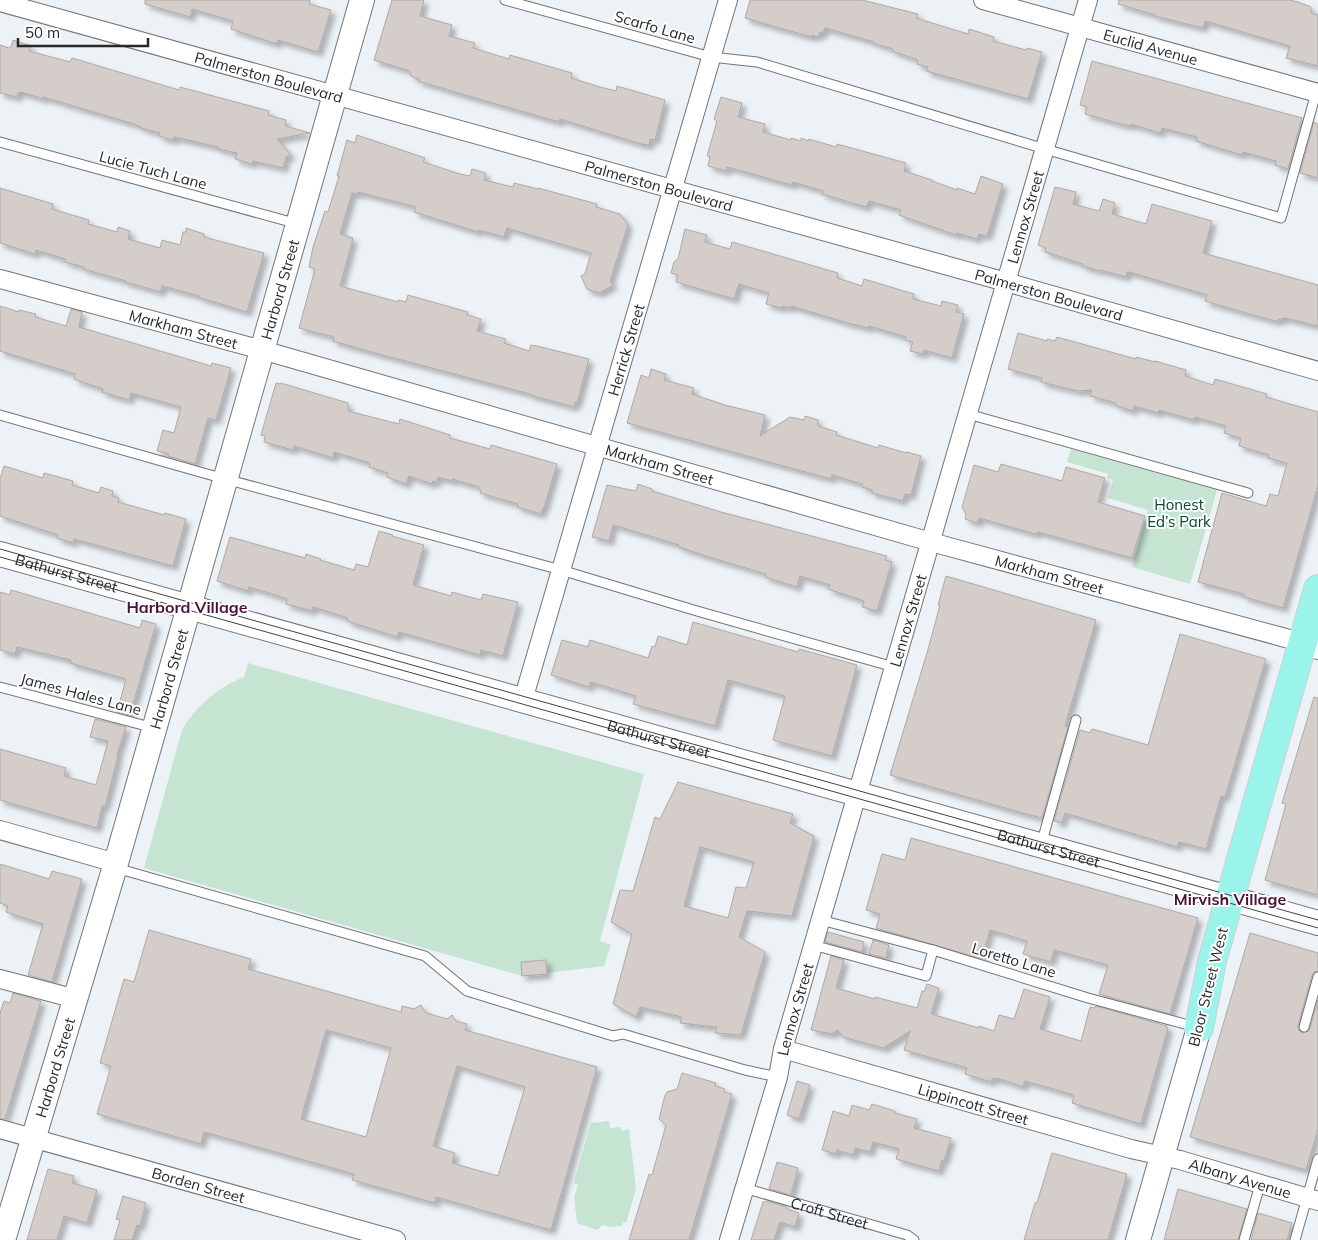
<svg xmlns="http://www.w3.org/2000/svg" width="1318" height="1240" viewBox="0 0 1318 1240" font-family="Mulish,sans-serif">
<defs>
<filter id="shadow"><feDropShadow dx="4.5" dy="4.5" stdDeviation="2.5" flood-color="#0004"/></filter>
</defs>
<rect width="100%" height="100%" fill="#edf2f7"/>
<path fill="#c5e4d2" d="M 1071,449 L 1217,490 L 1190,584 L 1132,567 L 1148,510 L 1108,498 L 1113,480 L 1107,478 L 1108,474 L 1067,462 Z
M 248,663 L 644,774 L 600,941 L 611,945 L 604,966 L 522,976 L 144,868 L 182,730 C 196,706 218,687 244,677 Z
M 609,1121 L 610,1128 L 621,1127 L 622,1131 L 629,1129 L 636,1189 L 626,1223 L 623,1222 L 622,1226 L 609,1227 L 605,1225 L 601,1226 L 597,1230 L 577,1223 L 574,1197 L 578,1185 L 574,1183 L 591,1123 Z"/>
<path fill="#d4cdc9" stroke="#afa9a5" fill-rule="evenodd" filter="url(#shadow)" d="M 145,0 L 310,0 L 309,4 L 331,10 L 318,52 L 278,40 L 277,44 L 231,29 L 233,21 L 192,9 L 190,17 L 145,4 Z
M 392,0 L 424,0 L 420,16 L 452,25 L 449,36 L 475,43 L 473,48 L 509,59 L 510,55 L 572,73 L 571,78 L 600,87 L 616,91 L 617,86 L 665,100 L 655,140 L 650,139 L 649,145 L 641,144 L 560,119 L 559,122 L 458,93 L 418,81 L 419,79 L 411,76 L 410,71 L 374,60 Z
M 750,0 L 862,0 L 918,14 L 916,18 L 968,34 L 969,29 L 994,37 L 993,41 L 1026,50 L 1027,48 L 1042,52 L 1028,99 L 926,71 L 928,67 L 917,64 L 918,60 L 892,51 L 893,49 L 873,43 L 874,42 L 825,28 L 823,33 L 820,32 L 818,37 L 812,35 L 811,37 L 745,18 Z
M 1119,0 L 1290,0 L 1298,2 L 1311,7 L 1311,13 L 1318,15 L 1318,66 L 1286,58 L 1290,46 L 1205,21 L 1203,28 L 1155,16 L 1155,15 L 1118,4 Z
M 13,40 L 31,46 L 29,51 L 70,62 L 72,58 L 179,90 L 180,87 L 269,111 L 268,115 L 286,120 L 285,126 L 310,133 L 277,139 L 291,155 L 286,157 L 283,168 L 253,161 L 252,164 L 235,159 L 237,153 L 218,149 L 218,147 L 174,137 L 173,140 L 159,136 L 160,133 L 141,128 L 141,127 L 134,124 L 43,97 L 43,99 L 21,92 L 18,93 L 17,97 L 0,93 L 0,45 L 9,48 L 11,47 Z
M 1092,61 L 1302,118 L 1288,169 L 1275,165 L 1276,161 L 1243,152 L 1242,155 L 1196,141 L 1197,137 L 1162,128 L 1160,133 L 1131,124 L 1131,126 L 1121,124 L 1085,114 L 1087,107 L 1080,105 Z
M 721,97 L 742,103 L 738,117 L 765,124 L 763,132 L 791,140 L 791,138 L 801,141 L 801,138 L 808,141 L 809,139 L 836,147 L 837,144 L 906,163 L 904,171 L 932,180 L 932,181 L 957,190 L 957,188 L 975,194 L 981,176 L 1003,184 L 987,236 L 979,234 L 977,239 L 957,233 L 956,235 L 899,215 L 901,210 L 869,201 L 866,207 L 822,194 L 823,191 L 793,182 L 792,185 L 727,167 L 726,171 L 708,166 L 710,157 L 707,156 L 717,121 L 714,119 Z
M 1314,122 L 1318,124 L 1318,178 L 1300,173 Z
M 357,135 L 425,158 L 423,162 L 460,174 L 470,176 L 472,169 L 486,173 L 484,180 L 513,187 L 514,183 L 538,189 L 538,188 L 597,204 L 596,207 L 620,214 L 628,225 L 610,281 L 613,285 L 599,293 L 587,289 L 581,276 L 585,274 L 591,253 L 507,228 L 504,237 L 479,230 L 478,232 L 414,212 L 416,207 L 358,192 L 358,194 L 352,193 L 340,234 L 353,238 L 340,286 L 398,302 L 398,300 L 406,302 L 408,295 L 468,312 L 467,315 L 481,319 L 477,331 L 506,339 L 504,343 L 529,351 L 531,345 L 537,346 L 589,359 L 577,403 L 575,402 L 574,407 L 530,395 L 530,394 L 375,353 L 333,341 L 334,337 L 299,328 L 315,269 L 309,267 L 313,247 L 325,211 L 328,212 L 339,176 L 337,176 L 347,140 L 355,143 Z
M 1055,187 L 1076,192 L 1073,204 L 1099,211 L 1103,199 L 1115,203 L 1112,214 L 1146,224 L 1152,204 L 1212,221 L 1203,253 L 1318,285 L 1318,326 L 1285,318 L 1275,321 L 1246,313 L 1205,301 L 1207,295 L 1197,292 L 1129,272 L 1127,272 L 1126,277 L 1100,270 L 1100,271 L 1083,266 L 1083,264 L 1045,252 L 1046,248 L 1038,245 Z
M 0,188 L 53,204 L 52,209 L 89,220 L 88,224 L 117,232 L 118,227 L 130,231 L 128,239 L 160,248 L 162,240 L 180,245 L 183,232 L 186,232 L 186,228 L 204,234 L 204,237 L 264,253 L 247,312 L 198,297 L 199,296 L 162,286 L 161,292 L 125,282 L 126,281 L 83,269 L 84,267 L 65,262 L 65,259 L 36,250 L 35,254 L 0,243 Z
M 685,229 L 707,235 L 705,242 L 730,249 L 732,242 L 838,273 L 837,278 L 862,286 L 864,279 L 914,294 L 913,299 L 941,306 L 942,301 L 958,305 L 956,312 L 964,314 L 952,358 L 924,350 L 923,354 L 910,351 L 913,342 L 905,340 L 906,337 L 869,326 L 868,328 L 848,323 L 791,306 L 791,308 L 782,306 L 781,308 L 766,304 L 769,293 L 739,284 L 734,299 L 676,282 L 678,275 L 671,273 L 674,262 L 678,259 Z
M 0,306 L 19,312 L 19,310 L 36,314 L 35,317 L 66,326 L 71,309 L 82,312 L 79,327 L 211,366 L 212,363 L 231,368 L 216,420 L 208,418 L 195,464 L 168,456 L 169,454 L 157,451 L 163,430 L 174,433 L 181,407 L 131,393 L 129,400 L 102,392 L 103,389 L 74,379 L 75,374 L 0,351 Z
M 1018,333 L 1047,341 L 1047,339 L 1055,341 L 1057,337 L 1136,359 L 1136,357 L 1155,362 L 1155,361 L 1186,370 L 1185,376 L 1213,385 L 1215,379 L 1267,394 L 1266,397 L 1318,412 L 1318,486 L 1283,608 L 1244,597 L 1244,594 L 1198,582 L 1222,493 L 1266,506 L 1270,494 L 1278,496 L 1287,463 L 1268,458 L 1269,455 L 1239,446 L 1241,438 L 1224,433 L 1226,426 L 1195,417 L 1194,420 L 1159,410 L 1158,413 L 1134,406 L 1133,411 L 1115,405 L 1116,403 L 1090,396 L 1092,390 L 1078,391 L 1057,386 L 1041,382 L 1042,378 L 1008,369 Z
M 651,369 L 666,374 L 664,380 L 694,388 L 692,394 L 725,405 L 765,415 L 760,436 L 790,417 L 804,420 L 805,416 L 818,420 L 818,426 L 837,432 L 836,435 L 878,448 L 879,445 L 906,453 L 907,452 L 921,456 L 911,495 L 905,494 L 903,501 L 872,493 L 872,490 L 862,487 L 862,484 L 832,475 L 831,479 L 627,423 L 641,375 L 649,378 Z
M 276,383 L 281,384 L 281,383 L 348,403 L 348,411 L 399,424 L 400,419 L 450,435 L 450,438 L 490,449 L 491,445 L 557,464 L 544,508 L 543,508 L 541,514 L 517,507 L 518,504 L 480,493 L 481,490 L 478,489 L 479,487 L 452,479 L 452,481 L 438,477 L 437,482 L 433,481 L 432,484 L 409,476 L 406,484 L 387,477 L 388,473 L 369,467 L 370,463 L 334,452 L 333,458 L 294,446 L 293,450 L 264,442 L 265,436 L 261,435 Z
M 1001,464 L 1062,481 L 1066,467 L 1105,478 L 1098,502 L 1145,516 L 1132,558 L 1038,532 L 1035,534 L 979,518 L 978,523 L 965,519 L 966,514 L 962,507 L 974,465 L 998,472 Z
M 4,466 L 43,478 L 44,473 L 73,481 L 72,485 L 99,493 L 101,487 L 113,491 L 112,496 L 119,498 L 118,502 L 164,515 L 165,513 L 186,519 L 173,566 L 74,539 L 73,543 L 57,538 L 58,535 L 0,516 L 0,479 Z
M 638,484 L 652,489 L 652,491 L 721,512 L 887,556 L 885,560 L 892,562 L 877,611 L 862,607 L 864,601 L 828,589 L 830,585 L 800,576 L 797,587 L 765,577 L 766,574 L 709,557 L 679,547 L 679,545 L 613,525 L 609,541 L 592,537 L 607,485 L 636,491 Z
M 379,531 L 393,535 L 392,536 L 424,545 L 413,585 L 451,596 L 452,592 L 481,600 L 483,594 L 518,602 L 503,656 L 481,650 L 480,655 L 399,632 L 397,637 L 347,621 L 348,618 L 313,607 L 312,611 L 286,604 L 287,599 L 256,589 L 249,587 L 248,591 L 217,581 L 230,537 L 305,558 L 306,554 L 321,559 L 320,560 L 354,570 L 356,564 L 368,567 Z
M 946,576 L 1096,620 L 1065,726 L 1068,727 L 1042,818 L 1026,814 L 890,775 L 927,653 L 940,605 L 938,605 Z
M 11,590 L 140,628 L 142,620 L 156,624 L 130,715 L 117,712 L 126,679 L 70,663 L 71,660 L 17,647 L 15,654 L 0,650 L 0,592 L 10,595 Z
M 693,622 L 798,652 L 799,649 L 857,665 L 832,756 L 773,740 L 785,696 L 728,680 L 715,726 L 633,704 L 636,696 L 591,682 L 589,687 L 551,675 L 562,640 L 588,647 L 590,640 L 648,658 L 652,646 L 655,647 L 658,636 L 687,645 Z
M 1180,634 L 1266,659 L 1225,797 L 1221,796 L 1206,849 L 1179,842 L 1177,847 L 1065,813 L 1062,823 L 1054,821 L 1080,730 L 1090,733 L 1092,729 L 1148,745 Z
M 1314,697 L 1318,698 L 1318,895 L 1265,880 L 1286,804 L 1282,803 Z
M 95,719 L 126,727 L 117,755 L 118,755 L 116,764 L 105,807 L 102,806 L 97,828 L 0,800 L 0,749 L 66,768 L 64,776 L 96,785 L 108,741 L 90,737 Z
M 678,782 L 793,814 L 790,823 L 814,836 L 792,916 L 747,911 L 739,937 L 765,952 L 741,1035 L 715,1033 L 717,1027 L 680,1023 L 682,1017 L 640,1007 L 636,1017 L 613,1004 L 632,934 L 611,922 L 620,890 L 633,891 L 655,817 L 660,819 ZM 700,847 L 754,862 L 746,888 L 736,887 L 728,918 L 684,906 Z
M 911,838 L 1198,918 L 1170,1014 L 1099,994 L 1108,965 L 1054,950 L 1051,962 L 1023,954 L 1027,941 L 990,930 L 982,959 L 876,928 L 880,914 L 866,910 L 882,854 L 905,860 Z
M 0,864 L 49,879 L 52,871 L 82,879 L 52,982 L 28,975 L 43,924 L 6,912 L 8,906 L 0,903 Z
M 149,930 L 251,959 L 248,969 L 401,1012 L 402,1006 L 414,1009 L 421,1005 L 426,1013 L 447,1019 L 452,1015 L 456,1021 L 467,1024 L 465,1030 L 597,1067 L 551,1230 L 436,1197 L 435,1203 L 352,1180 L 354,1174 L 204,1132 L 201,1144 L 97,1114 L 111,1066 L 100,1063 L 124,979 L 134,982 ZM 326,1030 L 391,1048 L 366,1137 L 301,1119 ZM 457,1066 L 525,1087 L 498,1176 L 452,1163 L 455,1153 L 433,1146 Z
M 828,932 L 864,942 L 862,952 L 825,942 Z
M 1250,933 L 1318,953 L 1318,971 L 1314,972 L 1312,975 L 1298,1026 L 1298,1029 L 1302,1033 L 1309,1031 L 1318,1000 L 1318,1129 L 1306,1170 L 1190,1137 Z
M 873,940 L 889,945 L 886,958 L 869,954 Z
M 831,956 L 844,960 L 836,988 L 875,999 L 875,997 L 917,1008 L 922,991 L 924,992 L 927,984 L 939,988 L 931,1014 L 979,1028 L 979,1026 L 994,1031 L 999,1015 L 1014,1019 L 1024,989 L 1050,997 L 1040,1029 L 1081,1041 L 1090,1007 L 1095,1008 L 1096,1006 L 1167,1026 L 1166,1028 L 1168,1028 L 1141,1124 L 1072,1103 L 1074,1095 L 1025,1081 L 1023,1087 L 997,1078 L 997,1080 L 993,1078 L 991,1082 L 965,1074 L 967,1068 L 904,1050 L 910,1031 L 883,1048 L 843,1037 L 838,1030 L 832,1034 L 811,1030 Z
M 546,960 L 547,974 L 522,976 L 521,962 Z
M 13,993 L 41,1001 L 5,1119 L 0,1119 L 0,1013 L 4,1001 L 10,1003 Z
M 682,1073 L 716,1083 L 715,1086 L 725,1089 L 724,1092 L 732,1094 L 689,1240 L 629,1240 L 649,1174 L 652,1175 L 666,1125 L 659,1119 L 665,1095 L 667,1092 L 677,1089 Z
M 797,1081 L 810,1085 L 799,1119 L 787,1115 Z
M 872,1104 L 895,1111 L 895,1113 L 917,1119 L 914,1128 L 951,1138 L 944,1161 L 942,1160 L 939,1171 L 896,1159 L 899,1149 L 873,1142 L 870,1152 L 855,1148 L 853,1155 L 837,1150 L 836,1154 L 822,1150 L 833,1111 L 849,1116 L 852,1105 L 869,1110 Z
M 1052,1153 L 1127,1174 L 1108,1240 L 1024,1240 L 1035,1203 L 1037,1203 Z
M 777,1162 L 798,1168 L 791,1195 L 769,1189 Z
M 48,1169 L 74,1176 L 72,1183 L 97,1190 L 87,1223 L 64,1216 L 57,1240 L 27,1240 Z
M 1178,1189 L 1247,1209 L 1238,1240 L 1164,1240 Z
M 123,1196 L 146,1203 L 140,1226 L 137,1225 L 132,1240 L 114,1240 L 120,1220 L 116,1219 Z
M 766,1201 L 787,1207 L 787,1209 L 799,1213 L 795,1227 L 780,1222 L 774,1240 L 751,1240 L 763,1202 L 765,1202 Z
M 1258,1213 L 1292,1223 L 1287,1240 L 1251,1240 Z"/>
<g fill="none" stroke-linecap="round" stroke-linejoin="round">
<defs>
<g id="lane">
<path d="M 505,0 L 711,57 L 757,62 L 1045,149 L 1281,218 L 1316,93"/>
<path d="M 0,142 L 298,224"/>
<path d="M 968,414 L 1248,493"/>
<path d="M 0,415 L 207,474 L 561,570 L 697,611 L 894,667"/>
<path d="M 0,687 L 154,728"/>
<path d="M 1041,845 L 1076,720"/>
<path d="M 116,868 L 425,956 L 467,991 L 613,1036 L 623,1034 L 745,1070 L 778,1077"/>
<path d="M 821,920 L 933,950 L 1088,998 L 1196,1027"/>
<path d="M 813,945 L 926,976 L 933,950"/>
<path d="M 1304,1027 L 1318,977"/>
<path id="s1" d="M 744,1188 L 907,1235 L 914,1240"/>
<path d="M 1244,1240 L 1260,1185"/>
<path d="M 1295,1240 L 1318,1159"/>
</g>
<g id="street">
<path id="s2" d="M 983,0 L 1318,93"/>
<path id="s3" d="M 0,2 L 1006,282 L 1318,371"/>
<path id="s4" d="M 0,279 L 262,350 L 931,542 L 1282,637 L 1303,643 L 1318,650"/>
<path id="s5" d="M 523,700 L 728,0"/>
<path d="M 0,830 L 116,863"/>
<path d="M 0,979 L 76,999"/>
<path id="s6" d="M 783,1049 L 1131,1149 L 1180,1160 L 1318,1201"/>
<path id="s7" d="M 0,1129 L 396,1240"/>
<path id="s8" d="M 729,1240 L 778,1077 L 783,1049 L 1088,0"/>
</g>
<g id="secondary">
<path id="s9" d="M 0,554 L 1318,923"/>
<path id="s10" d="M 3,1240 L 116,863 L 362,0"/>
<path d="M 1138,1240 L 1199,1028"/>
</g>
<path id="primary" d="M 1199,1028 L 1212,961 L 1318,589"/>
</defs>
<use href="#lane" stroke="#71757a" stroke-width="11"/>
<use href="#street" stroke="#71757a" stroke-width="20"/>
<use href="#secondary" stroke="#71757a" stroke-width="26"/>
<use href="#primary" stroke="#cfd0d0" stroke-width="30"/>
<use href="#lane" stroke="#fff" stroke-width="9"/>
<use href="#street" stroke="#fff" stroke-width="18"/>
<use href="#secondary" stroke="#fff" stroke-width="24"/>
<use href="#primary" stroke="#9af4ec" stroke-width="28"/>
<path stroke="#3f4244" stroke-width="1" d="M 0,549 L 1318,920
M 0,557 L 1318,928"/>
</g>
<g text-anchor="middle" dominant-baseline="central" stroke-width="4" stroke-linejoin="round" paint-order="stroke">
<g font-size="15" fill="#26282a" stroke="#fff">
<text transform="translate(655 27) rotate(16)">Scarfo Lane</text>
<text stroke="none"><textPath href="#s2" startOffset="174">Euclid Avenue</textPath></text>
<text stroke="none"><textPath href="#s3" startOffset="279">Palmerston Boulevard</textPath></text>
<text transform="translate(153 170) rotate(15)">Lucie Tuch Lane</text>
<text stroke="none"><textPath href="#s3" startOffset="684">Palmerston Boulevard</textPath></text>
<text stroke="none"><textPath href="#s8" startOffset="1065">Lennox Street</textPath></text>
<text stroke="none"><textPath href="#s10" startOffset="990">Harbord Street</textPath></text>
<text stroke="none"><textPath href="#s3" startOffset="1089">Palmerston Boulevard</textPath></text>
<text stroke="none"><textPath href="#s4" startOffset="190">Markham Street</textPath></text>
<text stroke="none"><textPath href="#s5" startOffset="365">Herrick Street</textPath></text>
<text stroke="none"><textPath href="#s4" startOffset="685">Markham Street</textPath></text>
<text stroke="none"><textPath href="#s9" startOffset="69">Bathurst Street</textPath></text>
<text stroke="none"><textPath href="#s4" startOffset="1090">Markham Street</textPath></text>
<text stroke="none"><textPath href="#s8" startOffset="645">Lennox Street</textPath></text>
<text stroke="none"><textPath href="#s10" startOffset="585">Harbord Street</textPath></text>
<text transform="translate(81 694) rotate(15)">James Hales Lane</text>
<text stroke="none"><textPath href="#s9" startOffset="684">Bathurst Street</textPath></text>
<text stroke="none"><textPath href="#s9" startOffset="1089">Bathurst Street</textPath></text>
<text transform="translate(1014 960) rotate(17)">Loretto Lane</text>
<text transform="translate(1208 987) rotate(-76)">Bloor Street West</text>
<text stroke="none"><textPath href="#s8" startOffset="240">Lennox Street</textPath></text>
<text stroke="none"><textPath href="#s10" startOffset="180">Harbord Street</textPath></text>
<text stroke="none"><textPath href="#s6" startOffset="198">Lippincott Street</textPath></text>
<text stroke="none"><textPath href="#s6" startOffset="475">Albany Avenue</textPath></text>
<text stroke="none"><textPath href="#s7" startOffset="206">Borden Street</textPath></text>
<text stroke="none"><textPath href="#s1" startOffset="89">Croft Street</textPath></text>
</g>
<g font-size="15" fill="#01462c" stroke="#fff">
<text x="1179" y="504">Honest<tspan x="1179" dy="17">Ed’s Park</tspan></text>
</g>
<g font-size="16" font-weight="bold" fill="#49103a" stroke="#fff">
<text x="187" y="607">Harbord Village</text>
<text x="1230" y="899">Mirvish Village</text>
</g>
</g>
<path d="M18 38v8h130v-8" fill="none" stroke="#26282a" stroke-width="2.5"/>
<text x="25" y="38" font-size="15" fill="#26282a" stroke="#ffffff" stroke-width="4" paint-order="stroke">50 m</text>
</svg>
